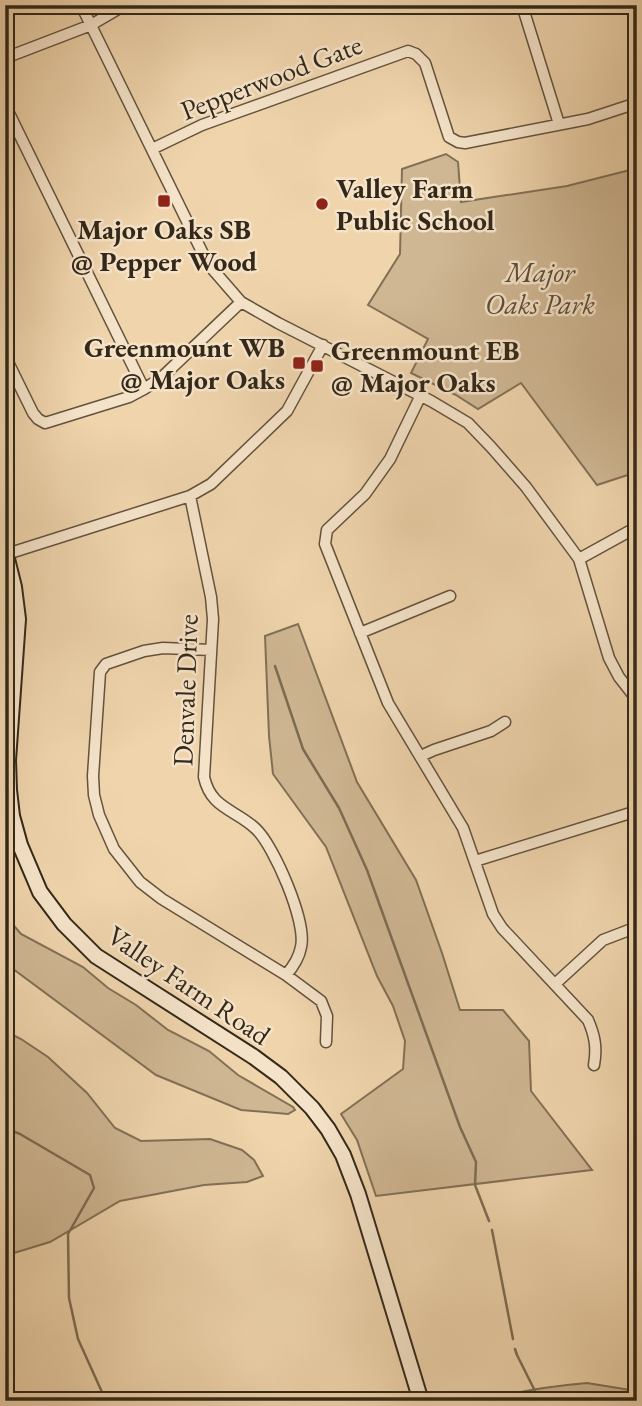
<svg xmlns="http://www.w3.org/2000/svg" width="642" height="1406" viewBox="0 0 642 1406" font-family="'EB Garamond',serif">
<rect width="100%" height="100%" fill="#efd4ac"/>
<filter id="stains"><feTurbulence type="fractalNoise" baseFrequency=".00286" numOctaves="4"/><feColorMatrix values="0 0 0 0 .2 0 0 0 0 .09 0 0 0 0 .02 0 0 0 .5 -.17"/></filter>
<radialGradient id="worn" r=".72"><stop offset=".6" stop-color="#630" stop-opacity="0"/><stop offset="1" stop-color="#630" stop-opacity=".3"/></radialGradient>
<path fill="#cfb793" stroke="#817056" stroke-width="2" d="M 446,154 L 458,162 L 461,202 L 567,186 L 630,170 L 637,196 L 637,472 L 597,485 L 521,383 L 478,409 L 456,395 L 411,373 L 428,339 L 368,305 L 400,254 L 402,169 Z
M 298,624 L 357,782 L 416,880 L 442,953 L 460,1010 L 503,1010 L 529,1041 L 531,1091 L 592,1170 L 376,1196 L 357,1140 L 341,1114 L 403,1069 L 405,1041 L 393,1006 L 377,976 L 326,847 L 273,774 L 269,736 L 265,636 Z
M 5,910 L 9,920 L 21,934 L 83,967 L 108,988 L 136,1005 L 168,1030 L 209,1051 L 238,1075 L 293,1107 L 295,1110 L 288,1114 L 241,1110 L 156,1075 L 5,963 Z
M 5,1031 L 21,1039 L 48,1057 L 87,1093 L 115,1128 L 141,1141 L 210,1139 L 242,1150 L 254,1160 L 263,1176 L 247,1182 L 204,1185 L 120,1201 L 50,1242 L 14,1253 L 5,1253 Z
M 587,1383 L 637,1391 L 637,1401 L 480,1401 C 515,1392 551,1386 587,1383 Z"/>
<g fill="none" stroke-linecap="round" stroke-linejoin="round">
<path stroke="#7d6c53" stroke-width="2.5" d="M 275,666 L 303,749 L 339,808 L 367,870 L 460,1127 L 476,1162 L 475,1185 L 489,1221
M 5,1128 L 20,1134 L 90,1175 L 94,1188 L 68,1234 L 69,1298 L 78,1339 L 106,1401
M 492,1230 L 513,1339
M 515,1349 L 517,1355 L 540,1401
M 632,1401 L 636,1401"/>
<defs>
<path id="street" d="M 81,5 L 208,264 L 241,302 L 278,323 L 431,401 L 468,423 L 491,447 L 526,487 L 579,559 L 609,658 L 619,677 L 637,700
M 522,5 L 559,124
M 5,58 L 91,25 L 125,5
M 5,105 L 144,389
M 152,149 L 202,125 L 408,51 L 416,54 L 425,63 L 449,137 L 458,142 L 465,143 L 588,119 L 637,103
M 5,356 L 33,413 L 38,419 L 45,423 L 129,397 L 144,389 L 161,378 L 241,302
M 421,395 L 390,459 L 365,494 L 327,530 L 325,544 L 388,703 L 463,828 L 493,914 L 502,928 L 588,1020 C 595,1036 597,1048 594,1065
M 190,496 L 211,597 L 213,619 L 204,777 C 211,809 235,809 256,829 C 274,846 307,922 301,947 C 299,958 293,967 286,975
M 7,554 L 190,496 L 211,484 L 287,411 L 323,345
M 579,559 L 637,527
M 360,633 L 450,596
M 211,650 L 163,648 L 144,651 L 106,664 L 100,672 L 93,776 L 94,795 L 99,815 L 114,849 L 140,882 L 162,899 L 286,975 L 321,1001 L 327,1016 L 326,1042
M 421,756 L 434,750 L 491,731 L 505,722
M 475,861 L 637,811
M 555,984 L 603,940 L 637,927"/>
<path id="secondary" d="M 5,551 L 14,587 L 18,619 L 8,760 L 9,790 L 12,816 L 20,845 L 40,892 L 64,924 L 96,956 L 254,1057 L 281,1077 L 312,1108 L 328,1129 L 343,1155 L 358,1194 L 421,1401"/>
</defs>
<use href="#street" stroke="#62533e" stroke-width="13"/>
<use href="#secondary" stroke="#332819" stroke-width="18"/>
<use href="#street" stroke="#f5e3c9" stroke-width="10"/>
<use href="#secondary" stroke="#f5e3c9" stroke-width="14"/>
</g>
<g fill="#8f2418" stroke="#f5e3c9" stroke-width="2.5">
<rect x="157" y="194" width="14" height="14" rx="3.5"/>
<circle cx="322" cy="204" r="7"/>
<rect x="292" y="356" width="14" height="14" rx="3.5"/>
<rect x="310" y="359" width="14" height="14" rx="3.5"/>
</g>
<g text-anchor="middle" dominant-baseline="central" stroke-width="5" stroke-linejoin="round" paint-order="stroke">
<g font-size="28" fill="#332819" stroke="#f5e3c9">
<text transform="translate(271 77) rotate(-21)">Pepperwood Gate</text>
<text transform="translate(185 690) rotate(-88)">Denvale Drive</text>
<text transform="translate(189 985) rotate(34)">Valley Farm Road</text>
</g>
<g font-size="28" font-weight="bold" fill="#332819" stroke="#f5e3c9" text-anchor="start">
<text x="336" y="188">Valley Farm<tspan x="336" dy="32">Public School</tspan></text>
<text x="164" y="229" text-anchor="middle">Major Oaks SB<tspan x="164" dy="32">@ Pepper Wood</tspan></text>
<text x="285" y="347" text-anchor="end">Greenmount WB<tspan x="285" dy="32">@ Major Oaks</tspan></text>
<text x="331" y="350">Greenmount EB<tspan x="331" dy="32">@ Major Oaks</tspan></text>
</g>
<g font-size="28" font-style="italic" fill="#5a4c38" stroke="#f5e3c9">
<text x="540" y="272">Major<tspan x="540" dy="32">Oaks Park</tspan></text>
</g>
</g>
<rect width="642" height="1406" fill="none" stroke="#efd4ac" stroke-width="28"/>
<rect x="7" y="7" width="628" height="1392" fill="none" stroke="#332819" stroke-width="3.5"/>
<rect x="14" y="14" width="614" height="1378" fill="none" stroke="#332819" stroke-width="2"/>
<rect width="100%" height="100%" filter="url(#stains)"/>
<rect width="100%" height="100%" fill="url(#worn)"/>
</svg>
